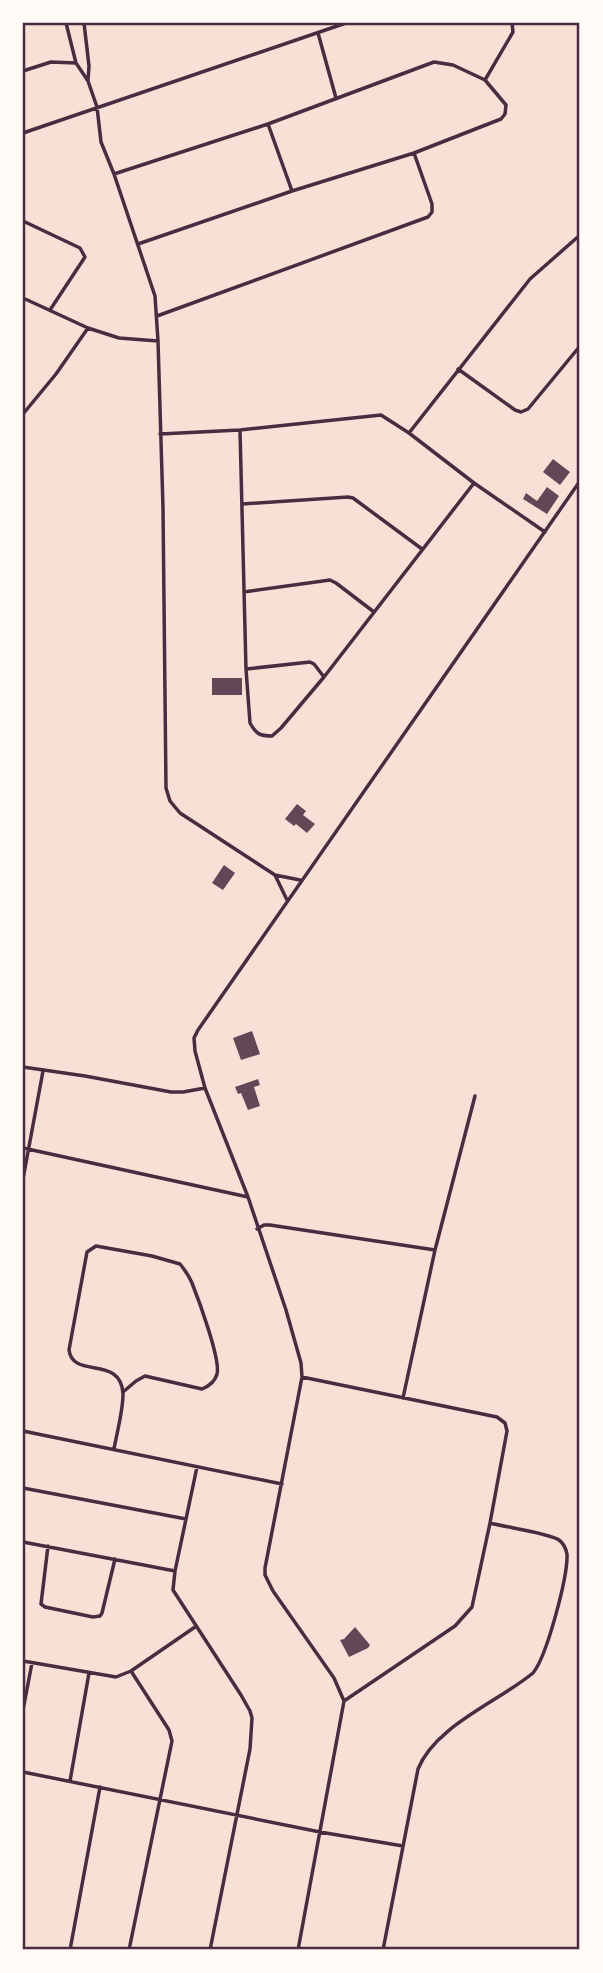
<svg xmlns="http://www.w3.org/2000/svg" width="603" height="1973" viewBox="0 0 603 1973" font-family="Montserrat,sans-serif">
<rect width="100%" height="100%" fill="#f7e1d7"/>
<path fill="#644757" d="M 553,459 L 570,472 L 560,485 L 543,472 Z
M 547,487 L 559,496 L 547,514 L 523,499 L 526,493 L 537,501 Z
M 212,678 L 242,678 L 242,695 L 212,695 Z
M 297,804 L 306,811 L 303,815 L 315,824 L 307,833 L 296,824 L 294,826 L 285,819 Z
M 224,865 L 235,873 L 223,890 L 212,883 Z
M 252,1031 L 260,1054 L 241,1060 L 233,1038 Z
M 258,1079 L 260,1085 L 254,1087 L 260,1106 L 248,1110 L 241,1093 L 238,1094 L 235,1087 Z
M 355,1627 L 370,1645 L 368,1648 L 349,1657 L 340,1640 L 344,1639 Z"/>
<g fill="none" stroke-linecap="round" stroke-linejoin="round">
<path stroke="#4a2c40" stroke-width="3.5" d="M 66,23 L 76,63 L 88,81 L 97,107 L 101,142 L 114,174 L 155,296 L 158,341 L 163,508 L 166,788 L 170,801 L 180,813 L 275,875 L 287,900
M 84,23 L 89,66 L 88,81
M 318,33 L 336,98
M 23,71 L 51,62 L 76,63
M 485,80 L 513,32 L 512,23
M 268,124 L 292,191
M 23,133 L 346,23
M 114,174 L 268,124 L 434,62 L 453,65 L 485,80 L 506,105 L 505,114 L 501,119 L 414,153 L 292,191 L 138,244
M 23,221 L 80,248 L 85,257 L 50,310
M 23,298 L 88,328 L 119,338 L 158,341
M 157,316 L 428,217 L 432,212 L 432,204 L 414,153
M 458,369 L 515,410 L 521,412 L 528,409 L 580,346
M 23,414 L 56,374 L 88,328
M 240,430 L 246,669 L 250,723 C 256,734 260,736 272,736 L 281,728 L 324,677 L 474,483
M 409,433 L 530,279 L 580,235
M 160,434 L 240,430 L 381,415 L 409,433 L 474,483 L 545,532
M 242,504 L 348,497 L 353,498 L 422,549
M 244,592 L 330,580 L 336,583 L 374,612
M 246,669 L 310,662 L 314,664 L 324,677
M 275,875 L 300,880
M 23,1067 L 85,1076 L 171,1092 L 183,1092 L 205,1088
M 23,1148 L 248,1197
M 23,1179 L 43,1071
M 257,1229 L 264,1225 L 270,1225 L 435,1250
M 302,1377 L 497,1417 L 505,1423 L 507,1431 L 490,1523 L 472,1607 L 455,1626 L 344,1701
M 403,1398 L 435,1250 L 475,1096
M 23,1431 L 282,1484
M 114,1449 C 117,1432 123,1411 123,1394 C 121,1354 73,1380 69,1350 L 87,1252 L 96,1246 L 152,1256 L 180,1264 C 185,1270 189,1276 192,1283 C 198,1298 221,1360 217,1374 C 215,1382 209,1386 202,1389 L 145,1376 L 136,1381 L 123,1392
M 197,1467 L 175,1571 L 173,1590 L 241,1695 L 250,1711 L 252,1718 L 250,1749 L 210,1950
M 23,1488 L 186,1519
M 23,1542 L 175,1571
M 48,1546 L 41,1604 L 45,1607 L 93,1617 L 100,1616 L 102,1613 L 115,1559
M 23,1661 L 116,1677 L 131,1671 L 195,1627
M 23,1710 L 32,1663
M 23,1772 L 320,1832 L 403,1846
M 70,1781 L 89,1673
M 70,1950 L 100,1787
M 129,1950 L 172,1741 L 169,1730 L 131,1671
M 298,1950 L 344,1701 L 334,1678 L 273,1591 L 265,1575 L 265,1568 L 302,1377 L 301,1363 L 286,1310 L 248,1197 L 205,1088 L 195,1051 L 194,1038 L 198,1030 L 580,481
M 383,1950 L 418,1769 C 435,1726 498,1702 533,1673 C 547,1656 568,1576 567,1554 C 566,1549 563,1543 559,1540 C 549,1533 505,1527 490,1523"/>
</g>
<rect width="603" height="1973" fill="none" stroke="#fffaf5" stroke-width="49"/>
<rect x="24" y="24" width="554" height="1924" fill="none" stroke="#4a2c40" stroke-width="2.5"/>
</svg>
